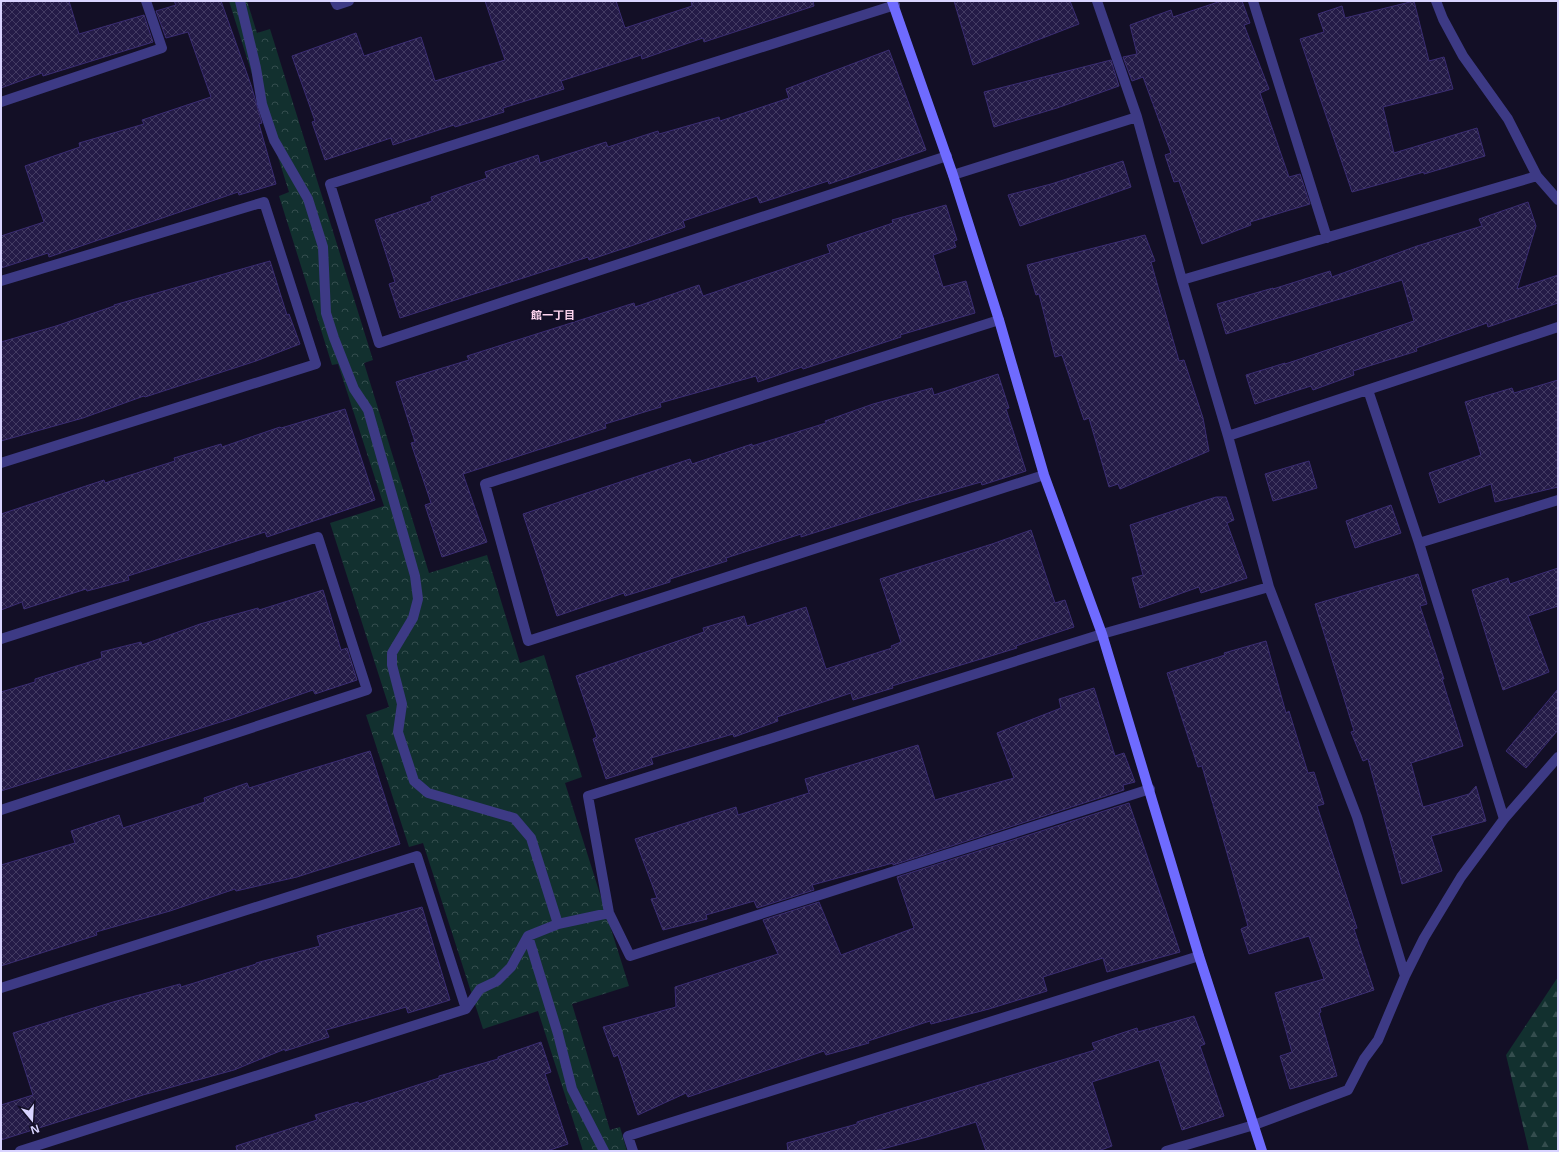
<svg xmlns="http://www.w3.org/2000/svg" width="1559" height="1152" viewBox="0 0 1559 1152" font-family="'Noto Sans','Noto Sans JP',sans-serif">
<defs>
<pattern id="forest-firs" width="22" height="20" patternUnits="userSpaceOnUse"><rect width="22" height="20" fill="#12302f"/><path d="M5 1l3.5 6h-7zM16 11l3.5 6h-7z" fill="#344d4e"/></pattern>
<pattern id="park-crowns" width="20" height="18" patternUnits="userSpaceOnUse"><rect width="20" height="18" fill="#12302f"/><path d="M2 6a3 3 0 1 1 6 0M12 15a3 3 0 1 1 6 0" fill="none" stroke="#344d4e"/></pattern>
<pattern id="building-cross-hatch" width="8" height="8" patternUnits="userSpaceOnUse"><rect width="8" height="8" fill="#241b47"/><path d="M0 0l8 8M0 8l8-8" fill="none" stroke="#433b63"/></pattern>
</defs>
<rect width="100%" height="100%" fill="#130f26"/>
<path fill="url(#forest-firs)" d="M 1558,977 L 1558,1151 L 1529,1151 L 1506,1055 Z"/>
<path fill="url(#park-crowns)" d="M 229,1 L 247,1 L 257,33 L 270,29 L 373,360 L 364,363 L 429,573 L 487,555 L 520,663 L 544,655 L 582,777 L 565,783 L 629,986 L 572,1004 L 610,1130 L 620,1127 L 627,1151 L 583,1151 L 538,1011 L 483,1029 L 423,843 L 409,847 L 366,715 L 389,707 L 330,523 L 384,506 L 338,364 L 332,365 L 279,196 L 289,192 Z"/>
<path fill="url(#building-cross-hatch)" stroke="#3b2d73" d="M 1,1 L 69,1 L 79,34 L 144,15 L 153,42 L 43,76 L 42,73 L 1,88 Z
M 174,1 L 221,1 L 251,85 L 262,123 L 259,124 L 276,184 L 239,195 L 238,192 L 49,257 L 48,253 L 1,268 L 1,236 L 44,222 L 25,166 L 80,147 L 79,143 L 144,124 L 142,120 L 211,97 L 188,32 L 166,38 L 156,11 L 176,5 Z
M 485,1 L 616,1 L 625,28 L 692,6 L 691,1 L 813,1 L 814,6 L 704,42 L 703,38 L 642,59 L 641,55 L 561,81 L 564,89 L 503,108 L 504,112 L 455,127 L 454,125 L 393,145 L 391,138 L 325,160 L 312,122 L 315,121 L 292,56 L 356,33 L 364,56 L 421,37 L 435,81 L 505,60 Z
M 954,1 L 1070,1 L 1079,24 L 973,65 Z
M 1221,1 L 1242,1 L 1250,23 L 1244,25 L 1269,89 L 1260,93 L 1289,177 L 1300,174 L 1310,204 L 1250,222 L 1251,225 L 1202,244 L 1179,181 L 1174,182 L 1165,155 L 1171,153 L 1143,77 L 1132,81 L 1123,57 L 1137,54 L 1130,25 L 1171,10 L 1173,17 Z
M 1414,1 L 1429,61 L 1444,57 L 1453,89 L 1383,107 L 1394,153 L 1477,128 L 1485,156 L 1424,174 L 1424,172 L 1352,192 L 1300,39 L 1324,32 L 1318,14 L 1342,6 L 1345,18 Z
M 889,50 L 926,150 L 829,184 L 828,181 L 760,203 L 757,196 L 683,221 L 685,227 L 628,247 L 589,260 L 588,257 L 400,318 L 389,284 L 395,282 L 375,220 L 432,201 L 431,197 L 487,178 L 485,172 L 538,155 L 540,163 L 606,142 L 608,147 L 658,131 L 659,134 L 719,117 L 720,121 L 789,98 L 786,89 Z
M 1111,60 L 1119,86 L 1057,108 L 994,127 L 984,92 Z
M 1123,161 L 1131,187 L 1020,226 L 1008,195 L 1051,184 Z
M 1528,202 L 1536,226 L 1517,289 L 1558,275 L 1558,303 L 1488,327 L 1487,323 L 1416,348 L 1417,351 L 1353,371 L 1354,375 L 1313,390 L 1311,386 L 1255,404 L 1246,375 L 1285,363 L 1285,364 L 1414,321 L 1402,280 L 1226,334 L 1217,304 L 1273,288 L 1273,289 L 1330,271 L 1332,277 L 1417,246 L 1482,226 L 1479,219 Z
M 946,205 L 957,240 L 954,241 L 956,247 L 933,255 L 943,287 L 966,281 L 975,313 L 900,335 L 901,337 L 803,369 L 802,367 L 758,382 L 756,376 L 660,403 L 661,407 L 605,424 L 606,428 L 463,474 L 487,542 L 442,557 L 425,505 L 431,503 L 411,443 L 415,442 L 396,382 L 469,360 L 467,356 L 634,303 L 635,307 L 699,285 L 703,296 L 830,253 L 827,245 L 893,223 L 892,220 Z
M 1145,235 L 1155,261 L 1151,262 L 1179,361 L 1184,360 L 1203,418 L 1209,451 L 1120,489 L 1118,484 L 1109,487 L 1089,418 L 1084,420 L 1062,355 L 1055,357 L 1039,294 L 1036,295 L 1027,265 Z
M 270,261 L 287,315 L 289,314 L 300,344 L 256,361 L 145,397 L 144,396 L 83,418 L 1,441 L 1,342 L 56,326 L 114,306 L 114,305 Z
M 998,374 L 1009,408 L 1006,409 L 1026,471 L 982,485 L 981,482 L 911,502 L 801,537 L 801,534 L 726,558 L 727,561 L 670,579 L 670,582 L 625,596 L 624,593 L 557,616 L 523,514 L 690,459 L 692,464 L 752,444 L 752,446 L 826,423 L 825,421 L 873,404 L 932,388 L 934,395 Z
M 1558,380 L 1558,487 L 1495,502 L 1491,484 L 1439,503 L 1429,473 L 1481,455 L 1465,402 L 1512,388 L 1514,393 Z
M 345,409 L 375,500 L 267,537 L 265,532 L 128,576 L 129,580 L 87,591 L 86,589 L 24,609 L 22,602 L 1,610 L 1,514 L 104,480 L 105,483 L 175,461 L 174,458 L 221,444 L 222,447 L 280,427 L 281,428 Z
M 1309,461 L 1317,488 L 1273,501 L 1265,474 Z
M 1216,497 L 1226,497 L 1234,520 L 1227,523 L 1247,578 L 1201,593 L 1199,587 L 1140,608 L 1132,578 L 1143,575 L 1130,525 Z
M 1391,505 L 1401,533 L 1355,548 L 1346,521 Z
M 1031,530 L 1055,603 L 1065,600 L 1074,627 L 1016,646 L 1017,648 L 892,686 L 893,688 L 853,700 L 851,693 L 777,717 L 778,721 L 734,737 L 733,734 L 651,758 L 653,764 L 606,779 L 593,739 L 597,737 L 576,676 L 704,632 L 703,628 L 744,616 L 747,626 L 806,607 L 826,669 L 892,648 L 891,646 L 901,642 L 880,579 L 992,544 Z
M 1558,568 L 1558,606 L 1528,616 L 1549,672 L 1503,690 L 1472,590 L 1508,578 L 1510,584 Z
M 1418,574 L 1427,604 L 1420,606 L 1444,679 L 1442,679 L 1463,746 L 1411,763 L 1423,807 L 1469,794 L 1476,786 L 1486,821 L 1431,836 L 1442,871 L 1402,884 L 1368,759 L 1363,761 L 1351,732 L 1354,731 L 1315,604 Z
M 323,590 L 341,650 L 347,648 L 357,680 L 315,694 L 313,690 L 230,719 L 1,791 L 1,692 L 35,682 L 35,679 L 102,658 L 101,652 L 141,642 L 142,645 L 200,624 L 258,608 L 259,610 Z
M 1266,641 L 1286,713 L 1289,711 L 1308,773 L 1314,772 L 1324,804 L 1317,806 L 1357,928 L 1354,929 L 1374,990 L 1320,1008 L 1321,1012 L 1319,1013 L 1337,1076 L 1290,1089 L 1280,1056 L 1292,1052 L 1275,993 L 1324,979 L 1309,936 L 1249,954 L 1241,929 L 1248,926 L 1202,766 L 1198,767 L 1167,673 L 1225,655 L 1224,653 Z
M 1094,688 L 1115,756 L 1124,753 L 1135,782 L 1123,785 L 1124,790 L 893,865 L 893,863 L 812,885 L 814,890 L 757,908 L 754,901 L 706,915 L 707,919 L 663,930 L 651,899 L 657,898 L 635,839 L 736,807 L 738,815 L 809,793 L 805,779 L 918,745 L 935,800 L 1014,778 L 997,733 L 1061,708 L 1059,699 Z
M 1558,689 L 1558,730 L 1526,768 L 1506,751 Z
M 370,751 L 400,844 L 297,877 L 236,891 L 235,889 L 170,911 L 96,932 L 97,935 L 1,966 L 1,865 L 75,843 L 71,831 L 119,815 L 123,828 L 205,802 L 204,798 L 247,783 L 249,788 Z
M 1129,803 L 1180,952 L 1107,972 L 1103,958 L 1043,977 L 1047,991 L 989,1009 L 931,1024 L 930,1021 L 868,1041 L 869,1043 L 826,1055 L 824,1051 L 688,1097 L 686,1093 L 638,1115 L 618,1055 L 614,1057 L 603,1027 L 676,1007 L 675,987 L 778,954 L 763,920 L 819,902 L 841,955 L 914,928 L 897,877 Z
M 422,907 L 450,1000 L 408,1013 L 406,1007 L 326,1030 L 329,1037 L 285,1051 L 285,1049 L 234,1070 L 143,1095 L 1,1140 L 1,1105 L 33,1095 L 13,1033 L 113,1002 L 180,984 L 181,987 L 256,964 L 256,963 L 320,946 L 317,936 Z
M 1194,1016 L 1205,1044 L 1200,1046 L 1224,1116 L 1182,1130 L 1159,1060 L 1092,1082 L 1112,1146 L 1098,1151 L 986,1151 L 976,1122 L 927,1137 L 875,1151 L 788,1151 L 787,1143 L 857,1124 L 857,1122 L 1095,1050 L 1092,1043 L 1137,1028 L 1138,1032 Z
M 541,1042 L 551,1072 L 545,1074 L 568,1144 L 547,1151 L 237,1151 L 236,1146 L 317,1120 L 315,1115 L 358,1102 L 359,1104 L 439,1078 L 439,1076 L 498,1059 L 498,1057 Z"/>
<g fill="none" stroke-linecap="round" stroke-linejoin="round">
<path stroke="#3d3a85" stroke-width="10" d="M 240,1 L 256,68 L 262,104 L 274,140 L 308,199 L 323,247 L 326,313 L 334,338 L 354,389 L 368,410 L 415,576 L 418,599 L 413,618 L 392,653 L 392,665 L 402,704 L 398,732 L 414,781 L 428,793 L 514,818 L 531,838 L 558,924
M 335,1 L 337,5 L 349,1
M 1097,1 L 1137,117 L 1182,280 L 1228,436 L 1269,587 L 1357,817 L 1405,976
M 1253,1 L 1327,238
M 1436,1 L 1443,19 L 1463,56 L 1508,119 L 1537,176 L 1558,200
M 895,5 L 330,184 L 379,343 L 947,156
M 1,102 L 162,48 L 146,1
M 953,175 L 1137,117
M 1182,280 L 1537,176
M 1,281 L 264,202 L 316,364 L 1,463
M 999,320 L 485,484 L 528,641 L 1044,475
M 1368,390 L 1419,543 L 1504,819
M 1228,436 L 1558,327
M 1419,543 L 1558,500
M 1,639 L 318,537 L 367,690 L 1,810
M 1150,789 L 630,956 L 609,913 L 588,796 L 1102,634 L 1269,587
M 528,936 L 558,1034 L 572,1089 L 604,1151
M 1,988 L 417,856 L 466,1009 L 20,1151
M 466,1009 L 480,989 L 497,981 L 511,967 L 528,936 L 558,924 L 609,913
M 633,1151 L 628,1136 L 1199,956
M 1166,1151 L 1254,1125 L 1348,1090 L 1364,1059 L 1378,1040 L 1405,976 L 1424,938 L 1461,877 L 1504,819 L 1558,757"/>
<path stroke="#6f6bff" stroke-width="10" d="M 892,1 L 953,175 L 999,320 L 1044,475 L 1102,634 L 1199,956 L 1262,1151"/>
</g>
<g text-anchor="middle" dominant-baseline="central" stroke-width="4" stroke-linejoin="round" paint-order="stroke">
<g font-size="11" font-weight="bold" fill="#ffd6f0" stroke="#130f26">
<text x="553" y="314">館一丁目</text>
</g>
</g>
<rect width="1559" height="1152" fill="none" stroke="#d9d4ff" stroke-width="4"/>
<g transform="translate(32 1120) rotate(162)" stroke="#130f26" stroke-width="3" paint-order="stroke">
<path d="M0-3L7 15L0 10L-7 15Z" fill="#d9d4ff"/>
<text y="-6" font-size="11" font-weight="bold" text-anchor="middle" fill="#d9d4ff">N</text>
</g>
</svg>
